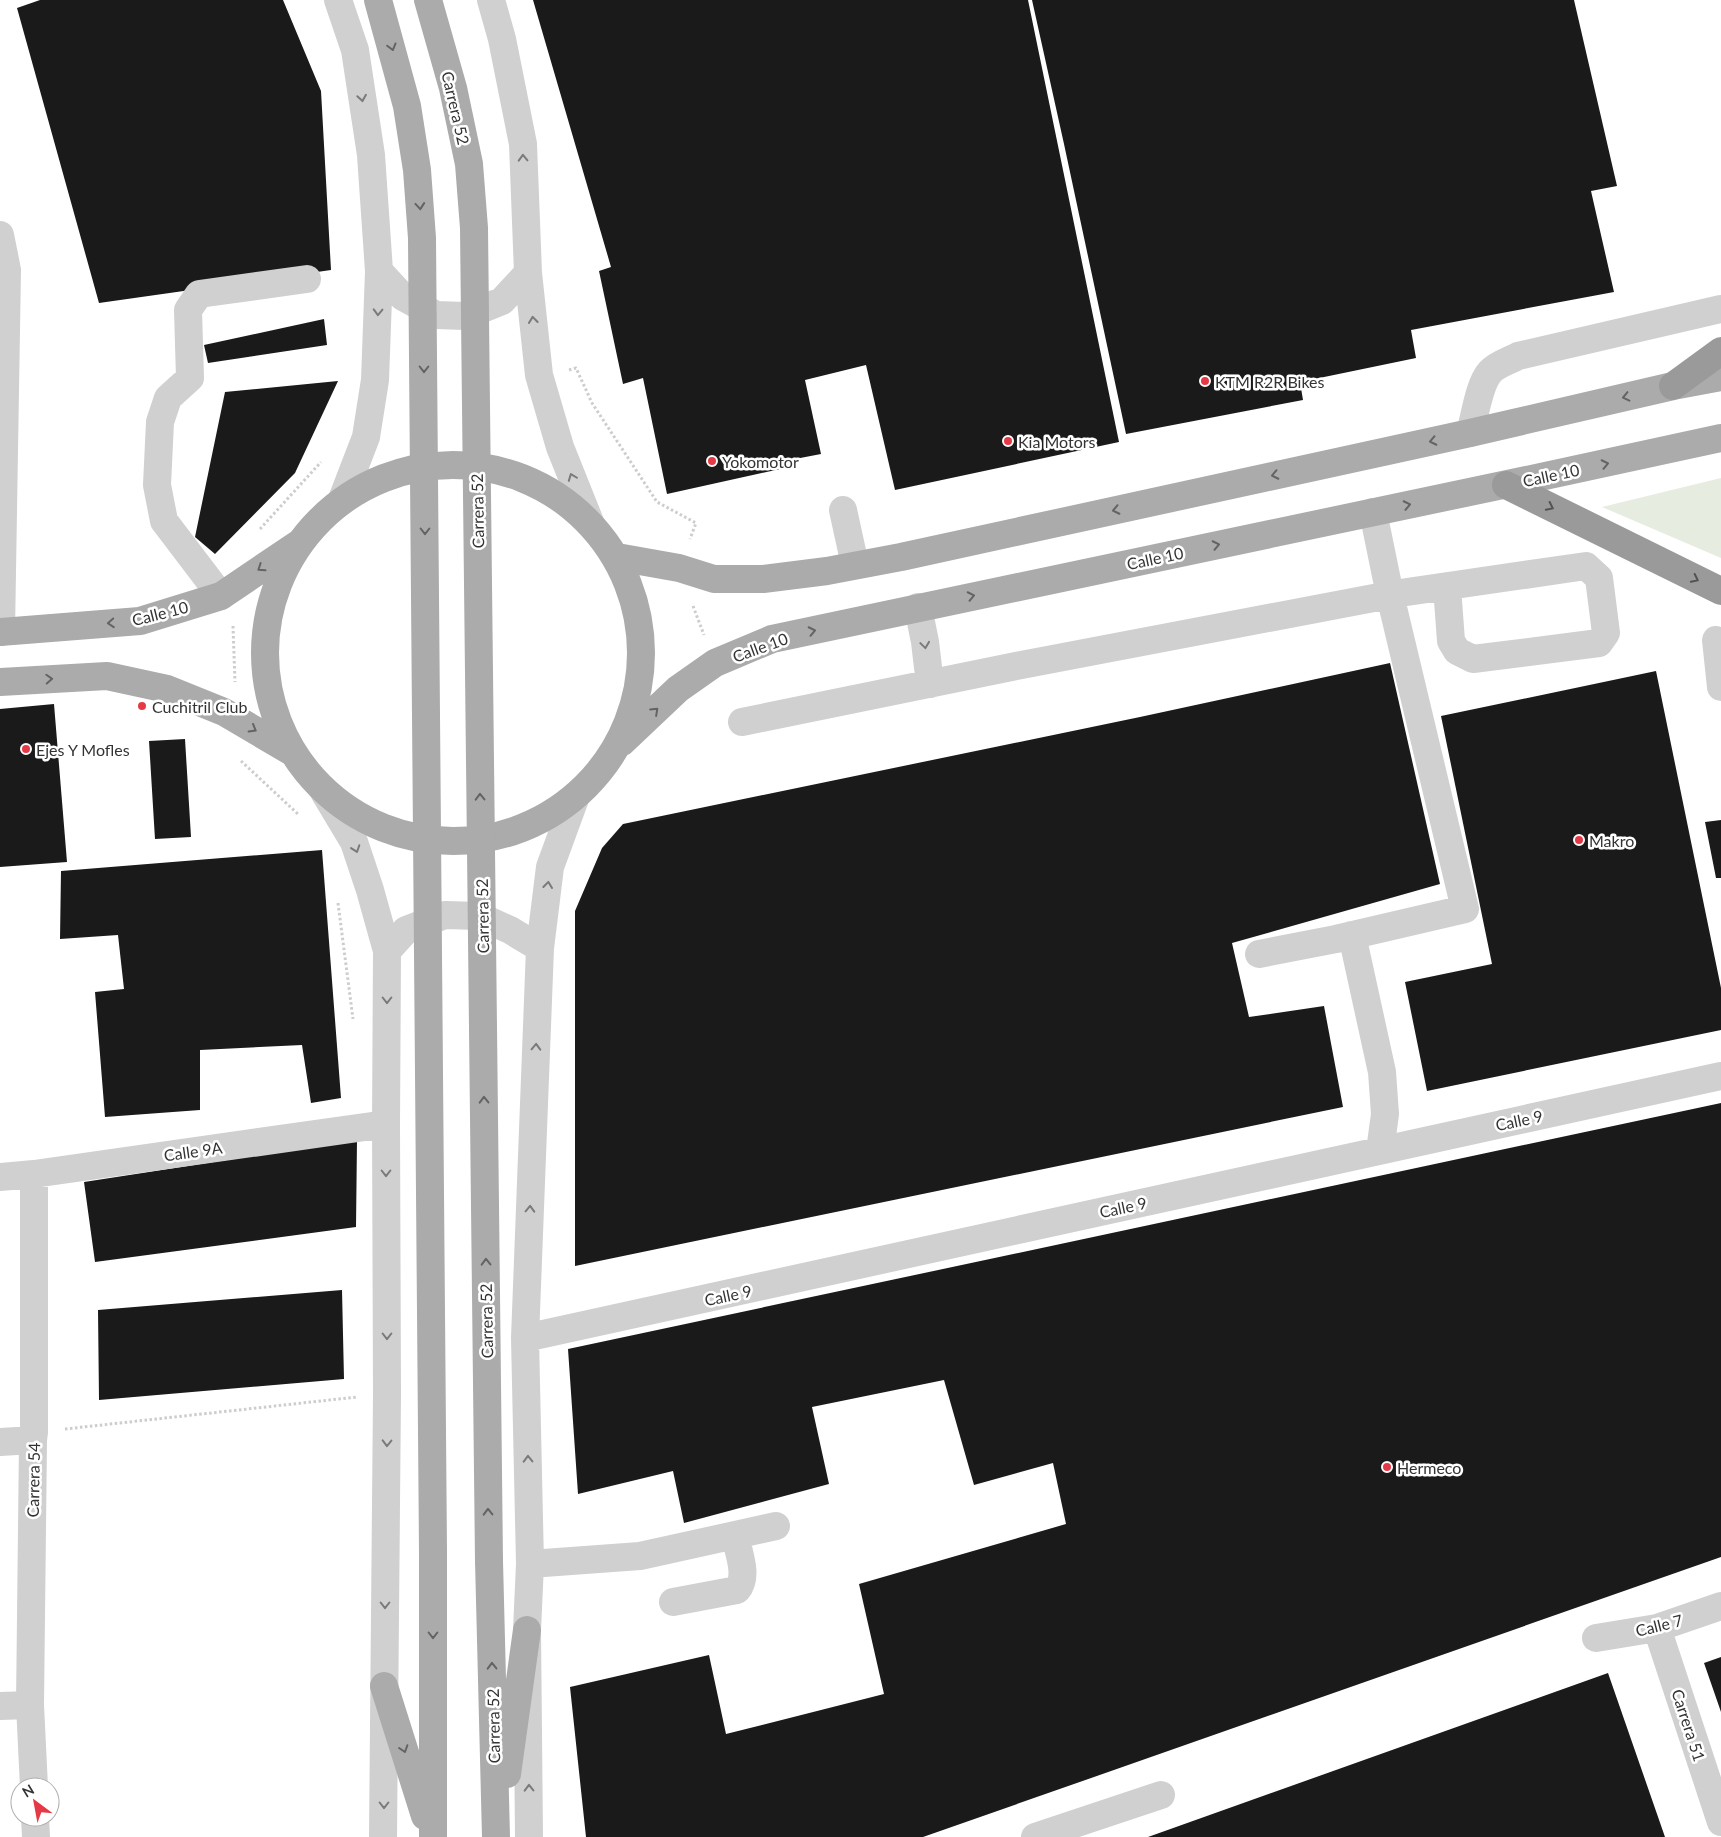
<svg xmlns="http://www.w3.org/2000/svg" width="1721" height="1837" viewBox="0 0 1721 1837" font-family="Lato,sans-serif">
<rect width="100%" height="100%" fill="#fff"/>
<path fill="#e6ecdf" d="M 1721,478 L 1721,558 L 1602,507 Z"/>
<path fill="#1a1a1a" d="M 40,0 L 283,0 L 321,91 L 331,270 L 99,303 L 17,8 Z
M 533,0 L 1028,0 L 1119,442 L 895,490 L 866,365 L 805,380 L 821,454 L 795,459 L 794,466 L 667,494 L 643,378 L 623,384 L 599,271 L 611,267 Z
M 1032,0 L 1574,0 L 1617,186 L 1591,191 L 1614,292 L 1411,330 L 1416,358 L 1300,382 L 1303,400 L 1126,434 L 1064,144 Z
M 324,319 L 327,345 L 208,363 L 204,345 Z
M 338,381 L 295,473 L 215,554 L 195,537 L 225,392 Z
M 1390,663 L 1440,884 L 1232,943 L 1249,1017 L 1324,1006 L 1343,1107 L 575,1266 L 575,911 L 602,848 L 623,824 L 1140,717 Z
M 1656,671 L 1721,988 L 1721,1030 L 1427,1091 L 1405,982 L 1492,964 L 1441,716 Z
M 54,704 L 67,862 L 0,867 L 0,709 Z
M 185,739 L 191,837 L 155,839 L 149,741 Z
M 1721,820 L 1721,878 L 1716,878 L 1705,822 Z
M 322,850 L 341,1098 L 311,1103 L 302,1045 L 200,1050 L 200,1110 L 105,1117 L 95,992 L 124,989 L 118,935 L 60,939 L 61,871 Z
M 1721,1103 L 1721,1557 L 923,1837 L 586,1837 L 570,1687 L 709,1655 L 726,1734 L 884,1694 L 859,1584 L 1066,1524 L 1053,1463 L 974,1485 L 944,1380 L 812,1407 L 829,1484 L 684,1523 L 673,1471 L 578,1494 L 568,1349 Z
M 357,1140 L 356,1227 L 95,1262 L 84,1182 Z
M 342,1290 L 344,1379 L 99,1400 L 98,1310 Z
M 1721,1657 L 1721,1712 L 1704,1663 Z
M 1608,1673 L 1665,1837 L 1148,1837 Z"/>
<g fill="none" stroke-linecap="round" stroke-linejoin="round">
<path stroke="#cdcdcd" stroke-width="3" stroke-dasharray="2.5 2.5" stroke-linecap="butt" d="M 569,370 L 576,368 L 592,403 L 657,502 L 696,523 L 690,539
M 260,529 L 321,462
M 693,606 L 704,635
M 233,626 L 235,682
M 241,761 L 299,815
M 338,903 L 353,1019
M 65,1429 L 357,1397"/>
<path stroke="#d0d0d0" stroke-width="28" d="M 338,0 L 355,50 L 371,155 L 379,271 L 375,380 L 366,437 L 341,502
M 491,0 L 502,39 L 523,144 L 528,273 L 539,375 L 560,447 L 590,522
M 0,235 L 7,270 L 1,632
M 379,271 L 403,297 L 436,315 L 465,316 L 502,301 L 528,273
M 1470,433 C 1475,416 1479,384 1490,372 C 1497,364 1509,361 1518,356 L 1721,309
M 843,510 L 855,565
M 221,596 L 164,521 L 157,485 L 160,422 L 168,398 L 190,378 L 188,310 L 199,294 L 307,279
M 918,607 L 925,642 L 930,684
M 1716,640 L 1721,687
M 742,722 L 1016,666 L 1400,593 L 1586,566 L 1599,578 L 1606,633 L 1599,643 L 1473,659 L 1457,651 L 1451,641 L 1447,587
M 324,792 L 354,842 L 370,890 L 387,951 L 386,1124 L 387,1394 L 383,1837
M 1352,935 L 1382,1072 L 1385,1114 L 1380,1151
M 387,951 L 406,930 L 445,915 L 479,916 L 510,930 L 540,948
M 1259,954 L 1336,939 L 1465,909 L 1390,595 L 1373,512
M 34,1174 L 34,1432 L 33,1440 L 30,1705 L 34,1787
M 0,1177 L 34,1174 L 386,1124
M 525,1338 L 1721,1076
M 0,1442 L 33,1440
M 530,1564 L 640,1556 L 776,1526
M 673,1602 L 737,1590 C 749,1576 738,1552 735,1535
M 1657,1628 L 1721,1822
M 1596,1638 L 1657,1628 L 1721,1606
M 0,1706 L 30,1705
M 35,1817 L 36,1837
M 529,1837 L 527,1630 L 530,1564 L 525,1338 L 540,948 L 550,867 L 576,796
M 1035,1837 L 1161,1795"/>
<path stroke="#ababab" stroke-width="28" d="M265 653a188 188 0 1 1 376 0a188 188 0 1 1-376 0Z
M 617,557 L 679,568 L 714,579 L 763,579 L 827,571 L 901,557 L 1470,433 L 1673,386 L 1721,377
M 0,632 L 140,621 L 221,596 L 298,544
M 0,682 L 107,676 L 167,689 L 224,712 L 292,752
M 622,742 L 678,689 L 715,663 L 772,639 C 1088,572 1405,507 1721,438
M 489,1561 L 496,1837
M 384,1686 L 425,1816
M 507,1774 L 527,1630
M 433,1837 L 433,1551"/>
<path stroke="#9a9a9a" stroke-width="28" d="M 1673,386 L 1721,351
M 1506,485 L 1721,591"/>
<path stroke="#ababab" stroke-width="28" d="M 378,0 L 407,106 L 417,170 L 422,238 L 433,1551
M 428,0 L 453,88 L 469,164 L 474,228 L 489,1561"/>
</g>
<defs><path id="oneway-chevron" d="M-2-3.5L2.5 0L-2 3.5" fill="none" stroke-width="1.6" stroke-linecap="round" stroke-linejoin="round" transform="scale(1.25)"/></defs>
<g stroke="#636363">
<use href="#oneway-chevron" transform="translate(392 47) rotate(75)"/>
<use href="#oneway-chevron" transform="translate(420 206) rotate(85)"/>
<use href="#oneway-chevron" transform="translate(424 369) rotate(90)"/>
<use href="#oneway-chevron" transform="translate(1626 397) rotate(167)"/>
<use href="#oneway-chevron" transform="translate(1433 441) rotate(168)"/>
<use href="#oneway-chevron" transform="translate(1605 464) rotate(-12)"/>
<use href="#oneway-chevron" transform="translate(1275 475) rotate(168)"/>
<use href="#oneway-chevron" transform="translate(1407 505) rotate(-12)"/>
<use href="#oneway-chevron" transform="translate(1116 510) rotate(168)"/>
<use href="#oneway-chevron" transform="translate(425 531) rotate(90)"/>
<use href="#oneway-chevron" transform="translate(1216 545) rotate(-12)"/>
<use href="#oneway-chevron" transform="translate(261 568) rotate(146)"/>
<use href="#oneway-chevron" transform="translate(971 596) rotate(-12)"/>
<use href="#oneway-chevron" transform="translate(111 623) rotate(176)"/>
<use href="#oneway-chevron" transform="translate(812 631) rotate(-12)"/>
<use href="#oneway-chevron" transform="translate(49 679) rotate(-3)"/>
<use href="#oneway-chevron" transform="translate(655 711) rotate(-43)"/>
<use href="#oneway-chevron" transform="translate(253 729) rotate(30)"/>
<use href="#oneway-chevron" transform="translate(480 797) rotate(-91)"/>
<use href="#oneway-chevron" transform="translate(484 1100) rotate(-91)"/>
<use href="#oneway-chevron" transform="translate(486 1262) rotate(-91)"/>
<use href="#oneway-chevron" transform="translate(488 1512) rotate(-91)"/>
<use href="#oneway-chevron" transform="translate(433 1635) rotate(90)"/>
<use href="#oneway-chevron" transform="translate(492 1666) rotate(-91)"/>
<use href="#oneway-chevron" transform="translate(404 1749) rotate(72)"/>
</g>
<g stroke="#7a7a7a">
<use href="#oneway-chevron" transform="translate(362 98) rotate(81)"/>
<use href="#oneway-chevron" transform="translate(523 158) rotate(-92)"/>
<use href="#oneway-chevron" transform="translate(378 312) rotate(92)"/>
<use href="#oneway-chevron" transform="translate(533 320) rotate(-96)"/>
<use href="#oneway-chevron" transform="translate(572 477) rotate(-111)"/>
<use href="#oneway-chevron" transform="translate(925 645) rotate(82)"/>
<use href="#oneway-chevron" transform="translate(356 849) rotate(71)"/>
<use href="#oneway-chevron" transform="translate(548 885) rotate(-83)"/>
<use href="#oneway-chevron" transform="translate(387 1000) rotate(90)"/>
<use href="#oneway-chevron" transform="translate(536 1047) rotate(-88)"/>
<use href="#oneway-chevron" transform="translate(386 1173) rotate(90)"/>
<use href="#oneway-chevron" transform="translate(530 1209) rotate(-88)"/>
<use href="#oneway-chevron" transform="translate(387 1336) rotate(90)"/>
<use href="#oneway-chevron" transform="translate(387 1443) rotate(91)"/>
<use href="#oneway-chevron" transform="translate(528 1459) rotate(-91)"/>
<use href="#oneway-chevron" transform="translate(385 1605) rotate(90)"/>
<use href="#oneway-chevron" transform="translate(529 1788) rotate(-91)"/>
<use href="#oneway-chevron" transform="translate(384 1805) rotate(90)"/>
</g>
<g stroke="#525252">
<use href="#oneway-chevron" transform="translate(1550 507) rotate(26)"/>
<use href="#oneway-chevron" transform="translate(1695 579) rotate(26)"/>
</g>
<g fill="#e63946" stroke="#fff" stroke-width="2">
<circle cx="1205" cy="381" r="5"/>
<circle cx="1008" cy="441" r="5"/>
<circle cx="712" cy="461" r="5"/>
<circle cx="142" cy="706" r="5"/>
<circle cx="26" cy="749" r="5"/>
<circle cx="1579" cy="840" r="5"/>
<circle cx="1387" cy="1467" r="5"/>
</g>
<g text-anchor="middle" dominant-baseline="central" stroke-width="5" stroke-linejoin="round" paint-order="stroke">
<g font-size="16" fill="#333" stroke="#fff">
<text transform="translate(456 108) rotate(77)">Carrera 52</text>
<text transform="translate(1551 475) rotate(-12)">Calle 10</text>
<text transform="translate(477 511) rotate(-91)">Carrera 52</text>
<text transform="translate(1155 558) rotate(-12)">Calle 10</text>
<text transform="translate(160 613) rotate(-14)">Calle 10</text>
<text transform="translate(760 647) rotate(-20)">Calle 10</text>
<text transform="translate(482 916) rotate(-91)">Carrera 52</text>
<text transform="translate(1519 1120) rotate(-12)">Calle 9</text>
<text transform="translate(193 1151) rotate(-8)">Calle 9A</text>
<text transform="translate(1123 1207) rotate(-12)">Calle 9</text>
<text transform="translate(728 1295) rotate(-12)">Calle 9</text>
<text transform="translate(486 1321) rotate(-91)">Carrera 52</text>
<text transform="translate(33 1480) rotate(-89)">Carrera 54</text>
<text transform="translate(1659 1625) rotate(-14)">Calle 7</text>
<text transform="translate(1689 1725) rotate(72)">Carrera 51</text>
<text transform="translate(493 1726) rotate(-91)">Carrera 52</text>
</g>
<g font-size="16" fill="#333" stroke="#fff" text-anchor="start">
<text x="1215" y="381">KTM R2R Bikes</text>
<text x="1018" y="441">Kia Motors</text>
<text x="722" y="461">Yokomotor</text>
<text x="152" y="706">Cuchitril Club</text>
<text x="36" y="749">Ejes Y Mofles</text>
<text x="1589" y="840">Makro</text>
<text x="1397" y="1467">Hermeco</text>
</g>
</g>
<g transform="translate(35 1802) rotate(328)"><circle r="24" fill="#ffffff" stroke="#adadad"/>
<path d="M0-4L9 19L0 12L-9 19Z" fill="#e63946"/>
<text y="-8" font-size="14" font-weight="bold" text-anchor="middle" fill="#333333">N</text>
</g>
</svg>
